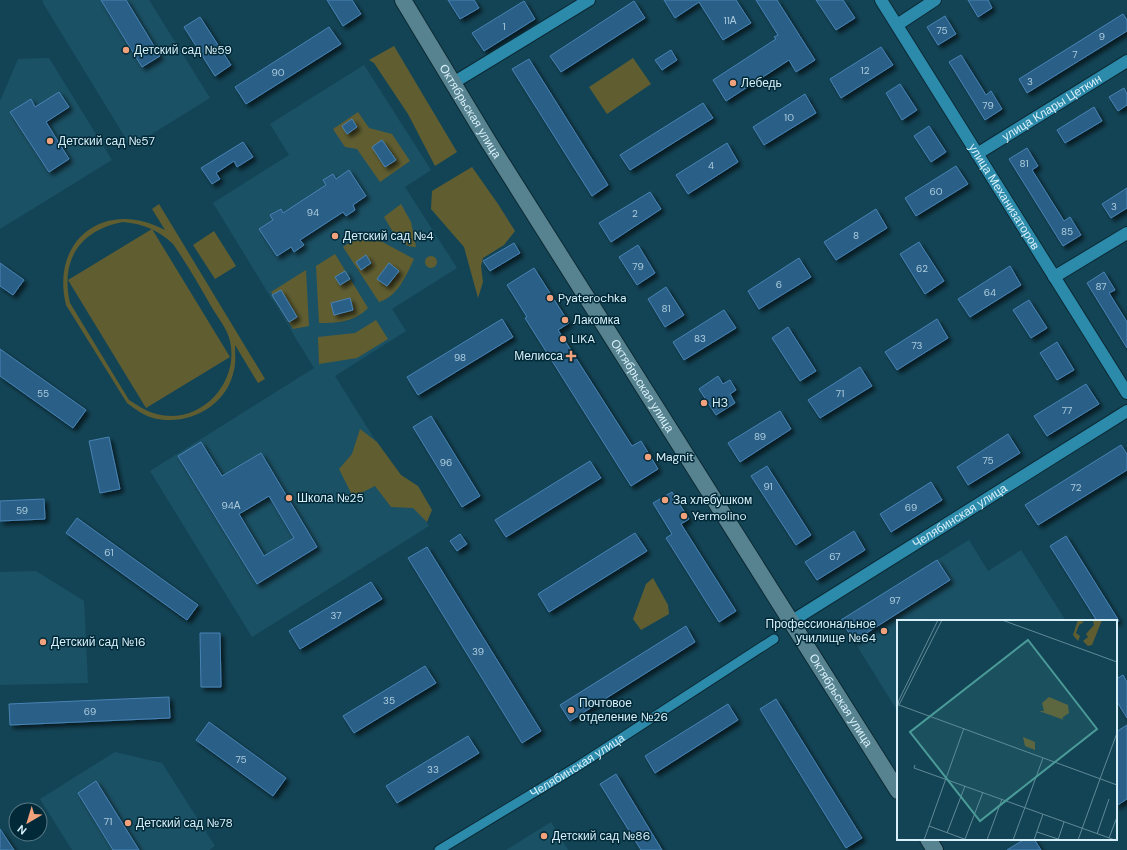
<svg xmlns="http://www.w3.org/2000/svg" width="1127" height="850" viewBox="0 0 1127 850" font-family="'DM Sans',sans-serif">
<defs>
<filter id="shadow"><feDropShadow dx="3.5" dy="3.5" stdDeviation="2" flood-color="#0009"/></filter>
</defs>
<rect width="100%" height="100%" fill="#134455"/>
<path fill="#1b5165" d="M 43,0 L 149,0 L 210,98 L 131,147 L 43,3 Z
M 49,58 L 112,160 L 0,229 L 0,101 L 18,59 Z
M 364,65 L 431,170 L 405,187 L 457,268 L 392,309 L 406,331 L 335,376 L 429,526 L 252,637 L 150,471 L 314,368 L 213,203 L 289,155 L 270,124 Z
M 969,540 L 988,571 L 1021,550 L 1066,621 L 898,621 L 898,712 L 854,641 L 950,580 L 937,560 Z
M 36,571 L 84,601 L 88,683 L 0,685 L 0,572 Z
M 115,752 L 162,763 L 215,846 L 209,850 L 72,850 L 40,799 Z
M 551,822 L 568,850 L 506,850 Z"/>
<path fill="#605e31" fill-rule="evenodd" d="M 394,46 L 457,152 L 435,166 L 408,114 L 374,63 L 369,60 Z
M 633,58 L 651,84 L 607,114 L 589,87 Z
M 358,112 L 369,128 L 392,134 L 410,161 L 380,182 L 357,149 L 345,147 L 333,129 Z
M 472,167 L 498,204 L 515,231 L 504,245 L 483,258 L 481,266 L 483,282 L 478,298 L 464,247 L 431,209 L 432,191 Z
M 159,204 L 265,379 L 258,383 L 235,345 C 235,354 236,362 234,370 C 227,406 188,427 153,418 C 143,415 135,409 127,403 L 66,305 C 50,239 106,198 165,230 L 152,209 ZM 123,222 C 144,224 158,230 173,244 C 187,264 199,285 211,306 C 218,318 227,328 230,341 C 240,385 197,428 153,413 C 144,410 137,405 129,400 L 70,303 C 60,260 80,230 123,222 Z
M 401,204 L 411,222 L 416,247 C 400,248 391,228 384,217 Z
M 152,229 L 230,357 L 146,408 L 68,280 Z
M 214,231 L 236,266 L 215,279 L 193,245 Z
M 364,232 L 414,259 C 406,276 398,296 379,302 L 343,247 Z
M 335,254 L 368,308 C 354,322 338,323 319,323 L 316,266 Z
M425 262a6 6 0 1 1 12 0a6 6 0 1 1-12 0Z
M 306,270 L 309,326 L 293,329 L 271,292 Z
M 376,320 L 388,339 L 357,358 L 319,364 L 318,337 L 355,333 Z
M 360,429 L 377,442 L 401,475 L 418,486 L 432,510 L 427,522 L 413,508 L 391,507 L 375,486 L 353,497 L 339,469 L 352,454 Z
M 653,578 L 668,605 L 669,614 L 641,630 L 633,619 L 646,584 Z"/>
<path fill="#2a5e87" stroke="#4883b4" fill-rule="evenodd" filter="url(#shadow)" d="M 101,0 L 126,0 L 160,56 L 142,67 Z
M 327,0 L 352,0 L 361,14 L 343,26 Z
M 448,0 L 474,0 L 479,8 L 460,19 Z
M 664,0 L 736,0 L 751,23 L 723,40 L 699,2 L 675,18 Z
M 756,0 L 777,0 L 815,60 L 796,72 L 789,60 L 726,101 L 713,80 L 776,39 L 774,37 L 778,35 Z
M 816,0 L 843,0 L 855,18 L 836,30 Z
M 968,0 L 988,0 L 992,8 L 978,17 Z
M 524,1 L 535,19 L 484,51 L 472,33 Z
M 634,1 L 645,18 L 561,72 L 550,56 Z
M 1123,14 L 1127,20 L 1127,31 L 1027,93 L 1019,79 Z
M 945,16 L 956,34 L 938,45 L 927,27 Z
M 200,17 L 231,65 L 215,76 L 184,27 Z
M 329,27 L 341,44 L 246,104 L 235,87 Z
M 881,47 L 893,65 L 841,98 L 830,79 Z
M 671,50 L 677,60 L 662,70 L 655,60 Z
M 961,55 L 986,95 L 991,91 L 1002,109 L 985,120 L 949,62 Z
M 529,59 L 608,185 L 592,196 L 512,69 Z
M 900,84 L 917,110 L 902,120 L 886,93 Z
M 1124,88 L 1127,94 L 1127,105 L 1118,111 L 1109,97 Z
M 59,92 L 69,107 L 46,122 L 69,159 L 49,172 L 10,112 L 31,99 L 35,107 Z
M 805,94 L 816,113 L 764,145 L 753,127 Z
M 703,103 L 713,118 L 630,170 L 620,155 Z
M 1094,107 L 1102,121 L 1065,143 L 1057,130 Z
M 352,119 L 357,127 L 347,134 L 342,126 Z
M 929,126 L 946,152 L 931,162 L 914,136 Z
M 382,140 L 396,160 L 385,167 L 372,147 Z
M 243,142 L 253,157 L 237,167 L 234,161 L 216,173 L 220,179 L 212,184 L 201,168 Z
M 727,143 L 738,162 L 688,194 L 676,175 Z
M 1027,148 L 1038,166 L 1032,170 L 1064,221 L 1070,217 L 1081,235 L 1063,246 L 1009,159 Z
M 956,166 L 968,184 L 916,216 L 905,198 Z
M 349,170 L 366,196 L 353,205 L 355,210 L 346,216 L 343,212 L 300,240 L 304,245 L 294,252 L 291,247 L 277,256 L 259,229 L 273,220 L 270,215 L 281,209 L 283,213 L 326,185 L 323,180 L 333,174 L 336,179 Z
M 1127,188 L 1127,208 L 1111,218 L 1102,204 Z
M 650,192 L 661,209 L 611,242 L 599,223 Z
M 876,209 L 887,228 L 836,260 L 824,242 Z
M 919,242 L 944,281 L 925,294 L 900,254 Z
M 514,243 L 520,253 L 490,271 L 483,261 Z
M 638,245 L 655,273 L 637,285 L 619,257 Z
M 366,255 L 371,263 L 361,270 L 356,262 Z
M 799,258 L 811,277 L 759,309 L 748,291 Z
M 0,263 L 24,280 L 13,295 L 0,286 Z
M 389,263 L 399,271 L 387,286 L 377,279 Z
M 1010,266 L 1021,285 L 970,317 L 958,299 Z
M 534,268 L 569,323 L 558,330 L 632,446 L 641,441 L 658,469 L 631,486 L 525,318 L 527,317 L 507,285 Z
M 345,271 L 350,279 L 340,285 L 335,277 Z
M 1104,272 L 1115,290 L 1109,293 L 1127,322 L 1127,348 L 1087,283 Z
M 666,287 L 684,315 L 665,327 L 648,299 Z
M 281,290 L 297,317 L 289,322 L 272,295 Z
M 350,298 L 353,310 L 334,315 L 331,303 Z
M 1029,300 L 1047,328 L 1031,338 L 1013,310 Z
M 724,310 L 736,328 L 684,360 L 673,342 Z
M 502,319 L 513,337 L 418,395 L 407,377 Z
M 937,319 L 948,338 L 897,370 L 885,352 Z
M 788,327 L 816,371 L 800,381 L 772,338 Z
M 1057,342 L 1074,370 L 1057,380 L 1040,353 Z
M 0,349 L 86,410 L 73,428 L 0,376 Z
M 860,367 L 872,386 L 820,418 L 808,400 Z
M 718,376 L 723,384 L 730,380 L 736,390 L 730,394 L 735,403 L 716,415 L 699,389 Z
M 1086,384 L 1099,404 L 1047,436 L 1034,416 Z
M 780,411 L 791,429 L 740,462 L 728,443 Z
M 431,416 L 480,496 L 462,507 L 413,427 Z
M 1008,434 L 1020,453 L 968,485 L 957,467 Z
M 109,437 L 120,489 L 100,493 L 89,441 Z
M 201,442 L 222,476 L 261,453 L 317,547 L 257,584 L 178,456 ZM 269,496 L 294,538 L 264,556 L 239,514 Z
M 1121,445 L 1127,454 L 1127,470 L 1038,525 L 1025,505 Z
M 590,461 L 601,478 L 506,537 L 495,520 Z
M 767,466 L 811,535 L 796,545 L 751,476 Z
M 931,482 L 942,500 L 891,532 L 880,514 Z
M 672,492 L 689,519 L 681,524 L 736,611 L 719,622 L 666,538 L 672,534 L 653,503 Z
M 44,499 L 45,519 L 0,521 L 0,501 Z
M 77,518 L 198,605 L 187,620 L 66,533 Z
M 854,531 L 865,550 L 817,580 L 805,562 Z
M 635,533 L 647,551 L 549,612 L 538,594 Z
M 460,534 L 467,544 L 457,551 L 450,541 Z
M 1066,536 L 1119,621 L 1097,621 L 1050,546 Z
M 427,547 L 541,731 L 522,743 L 408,558 Z
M 937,560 L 950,580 L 854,641 L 841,620 Z
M 371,582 L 382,599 L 300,649 L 289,631 Z
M 686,626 L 695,642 L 570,721 L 560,705 Z
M 200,633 L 220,633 L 221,687 L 201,687 Z
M 425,666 L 436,683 L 354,733 L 343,716 Z
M 1123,675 L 1127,682 L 1127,718 L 1116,700 L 1116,679 Z
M 169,697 L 170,718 L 10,725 L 9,704 Z
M 776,699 L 862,838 L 846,848 L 760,709 Z
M 728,704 L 738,720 L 655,773 L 645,756 Z
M 209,722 L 286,778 L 273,796 L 196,740 Z
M 1127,725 L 1127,799 L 1116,806 L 1116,732 Z
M 468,736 L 479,753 L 397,803 L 386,786 Z
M 616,774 L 662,850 L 641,850 L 600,784 Z
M 96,781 L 139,850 L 113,850 L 78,793 Z
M 0,829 L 14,850 L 0,850 Z
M 1025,839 L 1034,839 L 1041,850 L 1007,850 Z"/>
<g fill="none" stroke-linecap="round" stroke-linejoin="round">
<defs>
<g id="pedestrian">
<path id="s1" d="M 439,850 L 578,766 L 774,639"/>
</g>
<g id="minor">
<path id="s2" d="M 881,0 L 1127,393"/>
<path d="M 897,25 L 935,0"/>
<path d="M 453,83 L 589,0"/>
<path id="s3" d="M 977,154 L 1127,61"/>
<path d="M 1054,277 L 1127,233"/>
<path id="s4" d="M 792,621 L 1127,411"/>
</g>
<g id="secondary">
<path id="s5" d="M 403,0 L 488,141 L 898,791"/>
<path d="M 928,839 L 935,850"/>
</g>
</defs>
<use href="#pedestrian" stroke="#0c2933" stroke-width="11"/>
<use href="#minor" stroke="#0c2933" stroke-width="14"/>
<use href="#secondary" stroke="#0c2933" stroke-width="18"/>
<use href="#pedestrian" stroke="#2c8aab" stroke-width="9"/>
<use href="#minor" stroke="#2c8aab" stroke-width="12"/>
<use href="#secondary" stroke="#57828f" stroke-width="16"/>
</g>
<g fill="#f1a17c" stroke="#012937" stroke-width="1.5">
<circle cx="126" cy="50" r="4"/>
<circle cx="733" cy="83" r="4"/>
<circle cx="50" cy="141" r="4"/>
<circle cx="335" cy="236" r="4"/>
<circle cx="550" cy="298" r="4"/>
<circle cx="565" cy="320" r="4"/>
<circle cx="563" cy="339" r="4"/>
<path d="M569 350h4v4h4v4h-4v4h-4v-4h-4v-4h4z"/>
<circle cx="704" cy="403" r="4"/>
<circle cx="648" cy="457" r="4"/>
<circle cx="289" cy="498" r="4"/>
<circle cx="665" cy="500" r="4"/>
<circle cx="684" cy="516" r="4"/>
<circle cx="884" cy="631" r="4"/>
<circle cx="43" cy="642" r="4"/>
<circle cx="571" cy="710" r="4"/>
<circle cx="128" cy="823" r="4"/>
<circle cx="544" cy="836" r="4"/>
</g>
<g text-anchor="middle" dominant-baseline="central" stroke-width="3" stroke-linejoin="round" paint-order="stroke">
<g font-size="10" fill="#acccdd">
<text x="730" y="20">11А</text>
<text x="504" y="26">1</text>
<text x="942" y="30">75</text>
<text x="1102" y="36">9</text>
<text x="1075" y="54">7</text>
<text x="865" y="70">12</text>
<text x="278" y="72">90</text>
<text x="1030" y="81">3</text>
<text x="988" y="105">79</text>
<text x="789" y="117">10</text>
<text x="1024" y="163">81</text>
<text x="711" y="165">4</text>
<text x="936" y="191">60</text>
<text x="1114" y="206">3</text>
<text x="313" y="212">94</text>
<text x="635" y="213">2</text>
<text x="1067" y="231">85</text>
<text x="856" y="235">8</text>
<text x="638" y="266">79</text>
<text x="922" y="268">62</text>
<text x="779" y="284">6</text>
<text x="1101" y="286">87</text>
<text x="990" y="292">64</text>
<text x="666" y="308">81</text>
<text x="700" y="338">83</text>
<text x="917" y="345">73</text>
<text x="460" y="357">98</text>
<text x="43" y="393">55</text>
<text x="840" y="393">71</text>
<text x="1067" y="410">77</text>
<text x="760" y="436">89</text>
<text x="988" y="460">75</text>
<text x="446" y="462">96</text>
<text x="768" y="486">91</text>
<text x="1076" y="487">72</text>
<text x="231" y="505">94А</text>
<text x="911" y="507">69</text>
<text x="22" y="510">59</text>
<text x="109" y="552">61</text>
<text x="835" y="556">67</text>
<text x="895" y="600">97</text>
<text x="336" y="615">37</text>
<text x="478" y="651">39</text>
<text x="389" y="700">35</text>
<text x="90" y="711">69</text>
<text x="241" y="759">75</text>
<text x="433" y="769">33</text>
<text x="108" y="821">71</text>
</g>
<g font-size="12" fill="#d7f0fa" stroke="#012937" text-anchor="start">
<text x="134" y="50">Детский сад №59</text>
<text x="741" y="83">Лебедь</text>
<text x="58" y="141">Детский сад №57</text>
<text x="343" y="236">Детский сад №4</text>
<text x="558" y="298">Pyaterochka</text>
<text x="573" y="320">Лакомка</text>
<text x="571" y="339">LIKA</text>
<text x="563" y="356" text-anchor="end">Мелисса</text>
<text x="712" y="403">НЗ</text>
<text x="656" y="457">Magnit</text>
<text x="297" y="498">Школа №25</text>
<text x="673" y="500">За хлебушком</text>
<text x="692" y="516">Yermolino</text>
<text x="876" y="624" text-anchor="end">Профессиональное<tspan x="876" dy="14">училище №64</tspan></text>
<text x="51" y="642">Детский сад №16</text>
<text x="579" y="703">Почтовое<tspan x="579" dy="14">отделение №26</tspan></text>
<text x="136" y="823">Детский сад №78</text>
<text x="552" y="836">Детский сад №86</text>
</g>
<g font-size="12" fill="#d7f0fa" stroke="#012937">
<text stroke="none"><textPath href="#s3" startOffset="88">улица Клары Цеткин</textPath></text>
<text stroke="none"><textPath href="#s5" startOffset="130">Октябрьская улица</textPath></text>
<text stroke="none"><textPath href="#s2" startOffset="232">улица Механизаторов</textPath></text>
<text stroke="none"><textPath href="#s5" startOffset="454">Октябрьская улица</textPath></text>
<text stroke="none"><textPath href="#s4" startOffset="198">Челябинская улица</textPath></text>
<text stroke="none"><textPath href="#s5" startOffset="826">Октябрьская улица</textPath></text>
<text stroke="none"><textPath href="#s1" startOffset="162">Челябинская улица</textPath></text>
</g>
</g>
<g transform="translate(897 620)">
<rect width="220" height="220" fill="#134455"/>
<path d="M 181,0 L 187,2 L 182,5 L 179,13 L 183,16 L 181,21 L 176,15 ZM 196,0 L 205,0 L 195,25 L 191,26 L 186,21 L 191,17 L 189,14 L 197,5 ZM 152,77 L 171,85 L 172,93 L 165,98 L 167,100 L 142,91 L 147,91 L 145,83 ZM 126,117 L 138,122 L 138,130 L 128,126 Z" fill="#605e31"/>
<path fill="none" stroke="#618997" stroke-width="1" d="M 105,0 L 220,42M 2,85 L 220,165M 2,85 L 45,0M 0,90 L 2,80 L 41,0M 18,145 L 17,148 L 218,220M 203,159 L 220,113M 32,206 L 70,220M 140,212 L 161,219M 50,213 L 68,166M 200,214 L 212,179M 212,218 L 220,197M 68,219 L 86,172M 27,220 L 67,108M 90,220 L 105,179M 116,220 L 146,138M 137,220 L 146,194M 161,220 L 167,202M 181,220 L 203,159"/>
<path fill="#4b9b98" fill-opacity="0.15" stroke="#4b9b98" stroke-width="2" d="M 131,20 L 200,109 L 83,201 L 13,112 Z"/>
<rect width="220" height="220" fill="none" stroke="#d7f0fa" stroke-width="2"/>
</g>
<g transform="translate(28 822) rotate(218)"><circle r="19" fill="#012937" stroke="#577985"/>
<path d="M0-3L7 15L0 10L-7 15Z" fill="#f1a17c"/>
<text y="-6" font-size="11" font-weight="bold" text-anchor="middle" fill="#d7f0fa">N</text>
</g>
</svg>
